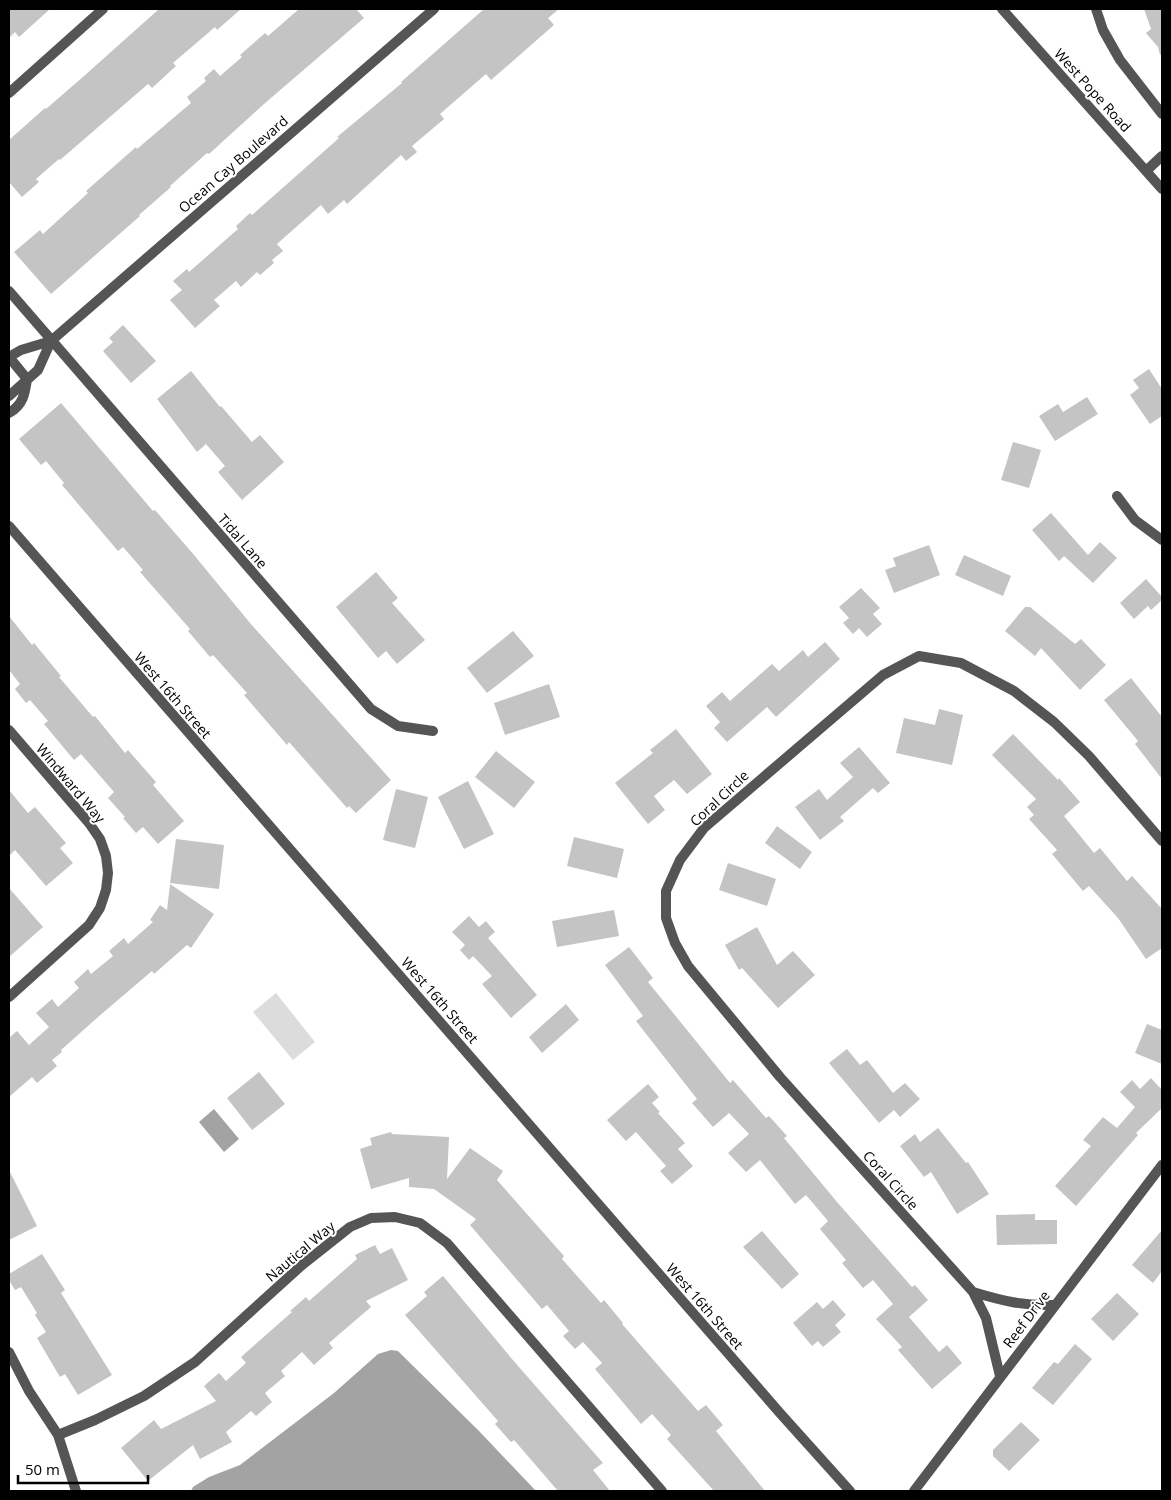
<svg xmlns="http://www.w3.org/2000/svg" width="1171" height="1500" viewBox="0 0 1171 1500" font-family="'Open Sans',sans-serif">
<rect width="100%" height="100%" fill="#fff"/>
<path fill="#dcdcdc" d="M 276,993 L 315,1042 L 293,1060 L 253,1012 Z"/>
<path fill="#a3a3a3" d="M 214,1109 L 239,1139 L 224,1152 L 199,1122 Z
M 391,1350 L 398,1351 L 403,1356 L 479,1431 L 536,1491 L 191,1491 L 193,1487 L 209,1477 L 240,1465 L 334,1393 L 378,1354 Z"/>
<path fill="#c4c4c4" d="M 9,9 L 50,9 L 19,37 L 15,32 L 9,38 Z
M 159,9 L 241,9 L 217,30 L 215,27 L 173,63 L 176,66 L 152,88 L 148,84 L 60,160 L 59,159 L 36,179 L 39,182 L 22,197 L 9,182 L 9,140 L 45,108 L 46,109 L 84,76 Z
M 299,9 L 356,9 L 364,18 L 264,104 L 209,154 L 207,153 L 170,186 L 171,187 L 139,215 L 140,216 L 51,294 L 14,252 L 40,230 L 43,234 L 88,193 L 86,191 L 136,147 L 137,149 L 191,103 L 187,97 L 206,81 L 204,78 L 214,69 L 220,76 L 242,57 L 240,55 L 265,33 L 268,36 Z
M 484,9 L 559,9 L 548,18 L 554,25 L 491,80 L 486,74 L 440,114 L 444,119 L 412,146 L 417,152 L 406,161 L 401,155 L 347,204 L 344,200 L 328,214 L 321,205 L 277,244 L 283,251 L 272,260 L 274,263 L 260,275 L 257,272 L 241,287 L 236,281 L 214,300 L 220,306 L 195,328 L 170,300 L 182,290 L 173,281 L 187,269 L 189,272 L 238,229 L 236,226 L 250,213 L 252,215 L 339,138 L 337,137 L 402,83 L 401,82 Z
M 1144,9 L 1162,9 L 1162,54 L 1160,55 L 1158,47 L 1146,33 L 1151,29 Z
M 123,325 L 156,361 L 131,383 L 103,351 L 113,342 L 109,338 Z
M 1149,369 L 1162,389 L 1162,416 L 1150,424 L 1130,395 L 1139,388 L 1133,380 Z
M 191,371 L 220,407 L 221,406 L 252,442 L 260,435 L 284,462 L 242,500 L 218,472 L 225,466 L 206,444 L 197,452 L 157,399 Z
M 1087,397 L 1098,414 L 1055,441 L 1039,416 L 1058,404 L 1063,412 Z
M 61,403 L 153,511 L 155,510 L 194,555 L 250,623 L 391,780 L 356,813 L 349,806 L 347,808 L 289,742 L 287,745 L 244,695 L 247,693 L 213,655 L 210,657 L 188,631 L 190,629 L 140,572 L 143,570 L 123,547 L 118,551 L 62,485 L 64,483 L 46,461 L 41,465 L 19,439 Z
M 1013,442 L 1041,450 L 1029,488 L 1001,480 Z
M 1051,513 L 1088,555 L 1100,542 L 1117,558 L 1093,583 L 1064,556 L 1059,561 L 1032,530 Z
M 929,545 L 940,575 L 894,593 L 885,570 L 896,566 L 893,558 Z
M 964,555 L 1011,576 L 1003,596 L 955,575 Z
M 376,572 L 398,598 L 392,603 L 425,640 L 397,664 L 386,651 L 378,658 L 336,607 Z
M 1146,579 L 1162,597 L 1162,600 L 1151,610 L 1148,606 L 1134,619 L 1120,603 Z
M 861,588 L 880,608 L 873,614 L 882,624 L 867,637 L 859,628 L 853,634 L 843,623 L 849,618 L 839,607 Z
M 1025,607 L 1030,607 L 1075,644 L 1081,639 L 1106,665 L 1080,690 L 1041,648 L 1035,656 L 1005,631 Z
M 9,616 L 32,645 L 34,643 L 61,676 L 59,677 L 93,717 L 95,716 L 125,753 L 128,750 L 156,782 L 153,785 L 184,821 L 158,844 L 143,827 L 136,833 L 123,818 L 125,817 L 108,798 L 114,792 L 81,754 L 74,760 L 44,724 L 48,721 L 30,700 L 26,703 L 15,689 L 20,684 L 9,670 Z
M 513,631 L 534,656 L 487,693 L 467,668 Z
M 825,642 L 840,659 L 776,717 L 767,707 L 727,742 L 714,728 L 720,722 L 706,706 L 722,692 L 730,701 L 772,664 L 779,671 L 803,650 L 808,657 Z
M 1131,678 L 1162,717 L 1162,779 L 1135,744 L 1138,741 L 1104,700 Z
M 549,684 L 560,717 L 505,735 L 494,703 Z
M 939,709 L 963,715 L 952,765 L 896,753 L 904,718 L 935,725 Z
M 676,729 L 712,774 L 687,794 L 674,780 L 654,796 L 665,810 L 648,824 L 615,783 L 653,753 L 650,750 Z
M 1013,734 L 1058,780 L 1059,778 L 1080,802 L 1064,816 L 1094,853 L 1100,848 L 1127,881 L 1132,876 L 1162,909 L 1162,948 L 1146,959 L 1118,918 L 1089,886 L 1083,891 L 1052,854 L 1057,850 L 1029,819 L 1034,815 L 1027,807 L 1036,799 L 992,755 Z
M 859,747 L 890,783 L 878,793 L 873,788 L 840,817 L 844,821 L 820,840 L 795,807 L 819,789 L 827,800 L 853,777 L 840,763 Z
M 496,751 L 535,782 L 514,808 L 475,777 Z
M 468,781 L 494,834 L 464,849 L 438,797 Z
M 396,789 L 428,797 L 415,848 L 383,840 Z
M 9,790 L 28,813 L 35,807 L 66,843 L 60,848 L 73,863 L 46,886 L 15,850 L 9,856 Z
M 777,826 L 812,852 L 800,869 L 765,843 Z
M 574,837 L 624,849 L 617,878 L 567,866 Z
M 176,839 L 224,845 L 219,889 L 170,883 Z
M 728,863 L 776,879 L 767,906 L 719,890 Z
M 170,884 L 214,914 L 191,948 L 187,945 L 154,974 L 152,971 L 98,1017 L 61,1050 L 62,1052 L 52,1060 L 57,1066 L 37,1083 L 32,1077 L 9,1097 L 9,1038 L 17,1031 L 29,1045 L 49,1027 L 36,1013 L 52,999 L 58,1007 L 79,988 L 74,982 L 88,969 L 91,974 L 113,956 L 109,951 L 124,938 L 128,944 L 153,922 L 150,920 L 160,905 L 167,910 Z
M 9,888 L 43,927 L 9,957 Z
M 614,910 L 619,936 L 557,947 L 552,921 Z
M 469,916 L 479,927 L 486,921 L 495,932 L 488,938 L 537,995 L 511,1018 L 482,984 L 492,976 L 473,956 L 469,960 L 460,950 L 465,945 L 452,932 Z
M 757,927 L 777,965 L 793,951 L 815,975 L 778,1008 L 742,968 L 739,970 L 725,945 Z
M 629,947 L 653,978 L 648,982 L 730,1083 L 733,1080 L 766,1118 L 769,1116 L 787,1136 L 784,1138 L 837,1202 L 912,1287 L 915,1285 L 928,1300 L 909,1317 L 939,1352 L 947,1345 L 962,1363 L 932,1389 L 898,1350 L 902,1347 L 876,1319 L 893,1304 L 873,1280 L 863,1288 L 842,1263 L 846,1260 L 820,1229 L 828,1221 L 806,1195 L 795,1204 L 760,1160 L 746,1172 L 728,1153 L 749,1134 L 729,1113 L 713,1127 L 692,1103 L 697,1099 L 636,1021 L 643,1016 L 605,965 Z
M 566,1004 L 579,1020 L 542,1053 L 529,1037 Z
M 1147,1024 L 1162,1030 L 1162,1064 L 1135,1053 Z
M 847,1049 L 860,1065 L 867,1060 L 893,1093 L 905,1083 L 920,1099 L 900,1117 L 894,1110 L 879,1123 L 829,1063 Z
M 259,1072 L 285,1104 L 252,1130 L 227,1098 Z
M 1151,1078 L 1162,1090 L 1162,1108 L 1136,1133 L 1138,1135 L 1076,1206 L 1055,1186 L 1091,1146 L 1083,1140 L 1103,1117 L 1117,1128 L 1135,1107 L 1120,1092 L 1132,1080 L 1140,1089 Z
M 648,1084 L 659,1097 L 652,1103 L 660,1112 L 658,1113 L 685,1143 L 678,1149 L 693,1166 L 672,1184 L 660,1171 L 666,1166 L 636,1132 L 626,1141 L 607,1120 Z
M 938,1128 L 966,1163 L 968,1162 L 989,1194 L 957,1214 L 931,1172 L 924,1177 L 900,1146 L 915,1134 L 920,1142 Z
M 391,1132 L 392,1134 L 449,1137 L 447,1179 L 470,1148 L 503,1171 L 497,1180 L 564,1256 L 562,1259 L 601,1303 L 604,1300 L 623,1323 L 622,1324 L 698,1411 L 706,1405 L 723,1425 L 716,1431 L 765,1491 L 714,1491 L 667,1439 L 671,1435 L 652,1414 L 641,1424 L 595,1369 L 602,1363 L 583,1342 L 575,1349 L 563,1336 L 569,1331 L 547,1305 L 542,1309 L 470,1225 L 476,1219 L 434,1189 L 409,1187 L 409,1178 L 371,1189 L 360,1149 L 372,1145 L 370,1138 Z
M 9,1170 L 37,1226 L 9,1240 Z
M 1035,1214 L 1035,1220 L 1057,1220 L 1057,1244 L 997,1245 L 996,1215 Z
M 1162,1230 L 1162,1271 L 1153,1283 L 1132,1265 Z
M 762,1231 L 799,1274 L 782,1289 L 743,1247 Z
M 375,1245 L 380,1254 L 392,1248 L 408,1280 L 366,1301 L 371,1307 L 329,1343 L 333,1348 L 314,1365 L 302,1352 L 281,1371 L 285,1376 L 265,1393 L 272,1402 L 256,1416 L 251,1411 L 226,1432 L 232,1442 L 200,1459 L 193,1445 L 148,1481 L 121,1448 L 154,1420 L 161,1429 L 216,1401 L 204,1386 L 219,1373 L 226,1381 L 246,1363 L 241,1357 L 292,1312 L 290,1311 L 306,1297 L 309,1301 L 357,1259 L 355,1255 Z
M 42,1254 L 65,1290 L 61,1293 L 112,1375 L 78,1395 L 65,1374 L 60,1377 L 37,1338 L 46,1332 L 35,1315 L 37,1313 L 21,1287 L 15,1290 L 9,1280 L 9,1274 Z
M 443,1276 L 512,1359 L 603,1463 L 593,1470 L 610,1491 L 558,1491 L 514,1440 L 511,1442 L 495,1424 L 498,1421 L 405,1315 L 427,1296 L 424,1292 Z
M 1117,1293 L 1139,1314 L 1113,1341 L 1091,1319 Z
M 833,1300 L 846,1315 L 835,1325 L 841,1332 L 823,1347 L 818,1341 L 812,1346 L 793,1323 L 817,1302 L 823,1309 Z
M 1075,1344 L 1092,1359 L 1053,1405 L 1032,1388 L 1054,1362 L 1058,1364 Z
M 1021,1422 L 1040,1440 L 1009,1471 L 993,1456 L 993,1450 Z"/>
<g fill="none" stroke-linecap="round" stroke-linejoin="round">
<path stroke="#555" stroke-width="10" d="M 1002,9 L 1162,189
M 1096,9 L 1103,30 L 1120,60 L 1162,114
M 9,93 L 103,9
M 1146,171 L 1162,156
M 9,291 L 371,709 L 398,726 L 433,731
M 9,357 L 21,350 L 51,341 L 434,9
M 9,357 L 27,379 C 25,394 23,405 9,413
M 9,396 L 38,370 L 51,341
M 1117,496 L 1135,520 L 1162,540
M 9,526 L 779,1412 L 850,1491
M 9,730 L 89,823 L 100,839 L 106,856 L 108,873 L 106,890 L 100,908 L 89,925 L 9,997
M 973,1292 C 1003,1301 1023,1306 1055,1305
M 9,1352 L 29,1391 L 58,1435 L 76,1491
M 1000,1376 L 986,1318 L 973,1292 L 780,1077 L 688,966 L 675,943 L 666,918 L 666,891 L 680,860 L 704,828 L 883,675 L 919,656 L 961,663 L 1014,691 L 1054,722 L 1089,756 L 1162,841
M 58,1435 L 95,1420 L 144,1396 L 195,1362 L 302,1265 L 350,1227 L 371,1218 L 395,1217 L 420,1223 L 447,1243 L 662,1491
M 914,1491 L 1162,1165"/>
</g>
<g text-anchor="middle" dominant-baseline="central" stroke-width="4" stroke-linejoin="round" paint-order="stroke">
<g font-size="14" fill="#000" stroke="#fff">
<text transform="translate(1093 90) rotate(48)">West Pope Road</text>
<text transform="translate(233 164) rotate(-41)">Ocean Cay Boulevard</text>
<text transform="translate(243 541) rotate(49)">Tidal Lane</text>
<text transform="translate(173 695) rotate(49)">West 16th Street</text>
<text transform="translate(71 783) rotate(50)">Windward Way</text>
<text transform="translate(719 798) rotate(-43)">Coral Circle</text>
<text transform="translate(440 1000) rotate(49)">West 16th Street</text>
<text transform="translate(891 1180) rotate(48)">Coral Circle</text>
<text transform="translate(300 1251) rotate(-40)">Nautical Way</text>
<text transform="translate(705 1306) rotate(49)">West 16th Street</text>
<text transform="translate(1026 1319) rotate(-53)">Reef Drive</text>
</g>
</g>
<rect width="1171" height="1500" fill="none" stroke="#000000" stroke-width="20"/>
<path d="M18 1475v8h130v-8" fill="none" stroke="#000000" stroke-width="2.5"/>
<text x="25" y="1475" font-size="15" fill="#000000" stroke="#ffffff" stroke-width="4" paint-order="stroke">50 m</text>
</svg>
